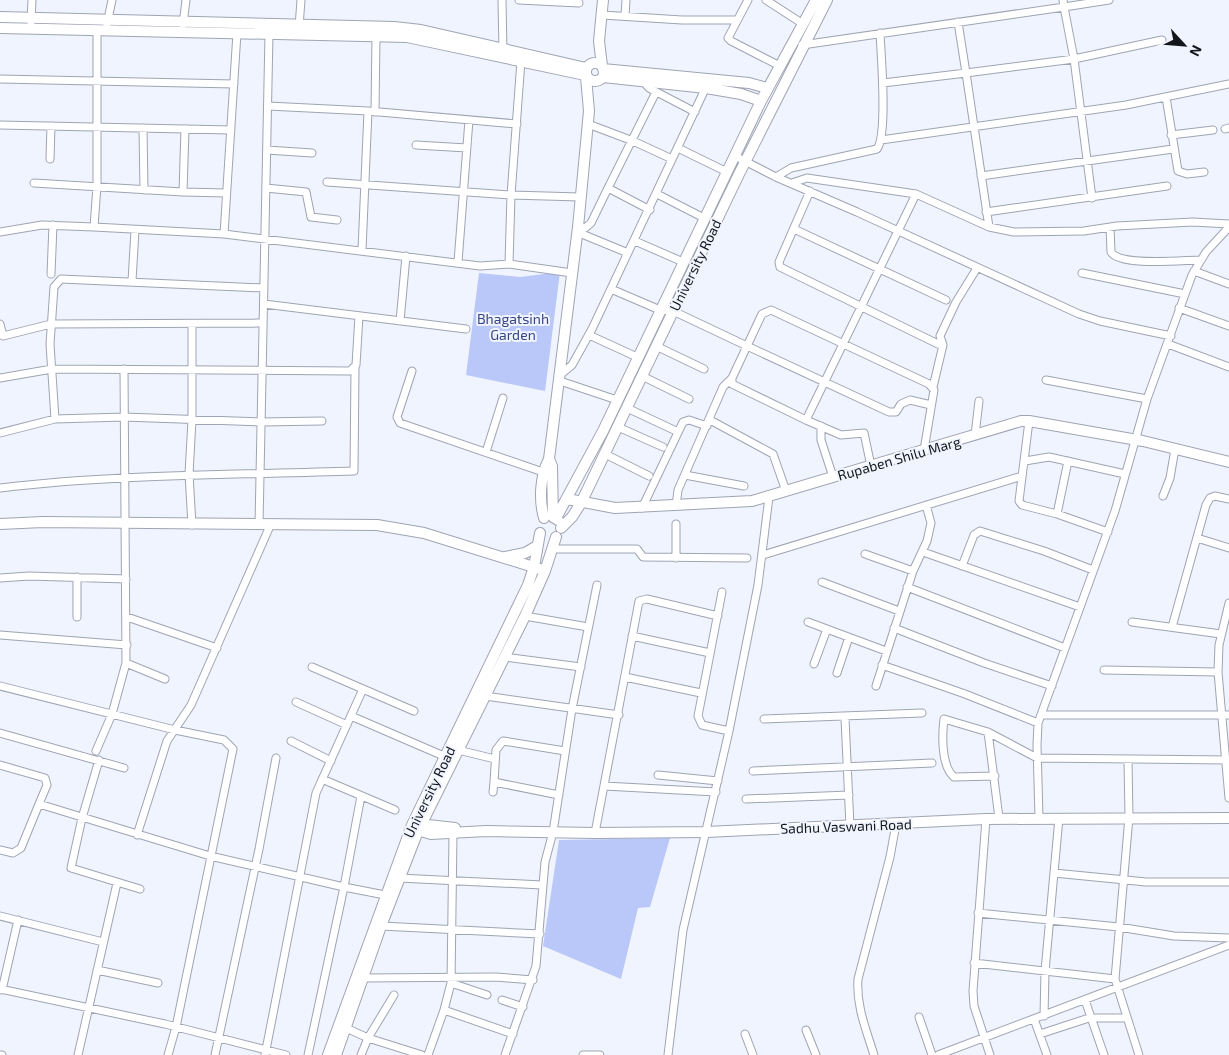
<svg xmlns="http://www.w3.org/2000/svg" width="1229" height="1055" viewBox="0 0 1229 1055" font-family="'Exo 2',sans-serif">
<rect width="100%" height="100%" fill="#f0f4fe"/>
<path fill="#b9c8f8" d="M 560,272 L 545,391 L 466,375 L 479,273 L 520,277 Z
M 670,838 L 650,907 L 638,908 L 621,979 L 543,946 L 559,840 Z"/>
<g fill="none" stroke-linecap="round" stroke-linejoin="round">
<defs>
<path id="street" d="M 502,0 L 503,52
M 519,0 L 579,3
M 748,0 L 728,38 L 731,41 L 780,66
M 766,0 L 803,24
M 1063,0 L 1064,7 L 1109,0
M 602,15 L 682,20 L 737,20
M 625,16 L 626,0
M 31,22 L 32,0
M 958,22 L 966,73 L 1074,59 L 1162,40
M 107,24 L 112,0
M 183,24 L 186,0
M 299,27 L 301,0
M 802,45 L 1064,7 L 1074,59 L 1092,198
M 0,79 L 234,84
M 643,81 L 649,88 L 695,112
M 883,83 L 966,73 L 989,227
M 1166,97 L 1178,171 L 1187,174 L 1204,172
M 268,106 L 368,111 L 517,124
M 375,112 L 376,36
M 588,124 L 633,141 L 672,159
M 0,125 L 231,130
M 143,128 L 144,190
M 1225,129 L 1229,128
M 1171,135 L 1213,130
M 881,140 L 1126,105 L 1229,84
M 416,145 L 467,148
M 678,148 L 727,172
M 267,150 L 312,153
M 735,156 L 776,177 L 791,168 L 877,149 C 888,134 881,55 880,33
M 50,159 L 51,126
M 981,176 L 1173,149
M 776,177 L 857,212 L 1079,314 L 1100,321 L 1171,336
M 327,182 L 511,195 L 580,197
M 34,183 L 183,192 L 226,193
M 792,183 L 807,178 L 916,194 L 989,227 L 1014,232 L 1084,231 L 1117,226 L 1193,222 L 1229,224
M 266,188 L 306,192 L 311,217 L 337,220
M 810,191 L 779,262 L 780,267 L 938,344
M 183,192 L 185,129
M 657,194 L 704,218
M 650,210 L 608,188 L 656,92
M 986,212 L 1167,186
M 94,227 L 224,234 L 480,266 L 509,264 L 511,195 L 521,61
M 578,227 L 585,228 L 591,223 L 608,188
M 1110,227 L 1111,252 C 1120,267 1184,260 1201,260
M 794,229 L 946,300
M 0,232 L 42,225 L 94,227 L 97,186 L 97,30
M 577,232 L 628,253
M 224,234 L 237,33
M 635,241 L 683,262
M 362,250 L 368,111
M 458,262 L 469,120
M 509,264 L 572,273
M 1194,271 L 1229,284
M 1082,273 L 1185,294
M 51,274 L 53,225
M 132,281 L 135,230
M 611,289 L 660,310 L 673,311 L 747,346 L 732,378 L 732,384 L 806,420 L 916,194
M 264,304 L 466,329
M 1179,308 L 1229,326
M 400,321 L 406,256
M 0,324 L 3,336 L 51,324 L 263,323
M 192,324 L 192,420 L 189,474 L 192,525
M 589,335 L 637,357
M 1168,344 L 1229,367
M 656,346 L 704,369
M 412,371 L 397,417 L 400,423 L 543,472
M 560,375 L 572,365 L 592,329 L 707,85
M 642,376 L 689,399
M 0,378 L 52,369 L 350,371 L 356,365 L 359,316
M 1046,380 L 1147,399
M 560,381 L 617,400
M 933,387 L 943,345 L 940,336 L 956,302 L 977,268
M 627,408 L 674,430
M 55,419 L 50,344 L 54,287 L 61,279 L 264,288
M 710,420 L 773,454 L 786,491
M 806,420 L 841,435 L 864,433 L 871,466
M 1029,421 L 1019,501 L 1022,505 L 1057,514 L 1108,532
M 821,426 L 821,440 L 833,477
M 618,427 L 663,447
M 0,433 L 55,419 L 124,417 L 262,422 L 322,421
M 975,435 L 979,401
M 924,450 L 934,390 L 929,384 L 771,310 L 762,314 L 747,346 L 889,412 L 896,412 L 901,404 L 910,400 L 931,405
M 486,452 L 503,398
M 605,454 L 649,476
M 1025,461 L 1049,457 L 1125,474
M 685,475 L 744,486
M 0,488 C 117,474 236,475 354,471 L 355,368
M 1163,496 L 1170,478 L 1175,449
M 676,506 L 678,490 L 723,387 L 732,378
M 642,508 L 683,422 L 689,420 L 707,426
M 1057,514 L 1068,461
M 676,524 L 676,558
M 259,525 L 269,34
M 1197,538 L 1229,548
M 553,549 L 637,549 L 643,557 L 747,558
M 923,552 L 1080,607
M 865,554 L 913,571
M 763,555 L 1022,476
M 962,566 L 974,535 L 980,531 L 1044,551 L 1093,570
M 77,577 L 77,617
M 0,578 L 29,576 L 126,579
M 822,582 L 899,611
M 907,587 L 1065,648
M 722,592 L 698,716 L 702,725 L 729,731
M 1229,603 L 1219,645 L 1218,672 L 1229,798
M 525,616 L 588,627
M 127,617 L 217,648
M 808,622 L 886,651
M 1132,622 L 1221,634
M 1172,627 L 1206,505 L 1210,498 L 1215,496 L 1229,499
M 894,628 L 984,663 L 1052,686
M 0,635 L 127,645
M 632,636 L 710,653
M 504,657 L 581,667
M 126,663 L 165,679
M 814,664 L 827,629
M 882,665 L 965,694 L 1038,723
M 312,667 L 414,711
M 1104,670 L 1218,672
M 837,673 L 849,637
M 625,677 L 701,693
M 0,686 L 175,730 L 224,740 L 233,749 L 176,1027 L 168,1055
M 876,686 L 913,571 L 927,541 L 931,523 L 926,505
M 485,696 L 619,715
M 296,702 L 347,725
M 1042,715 L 1229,715
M 351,716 L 446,757
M 845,718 L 850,826
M 764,719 L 922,713
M 988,732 L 999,818
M 0,733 L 124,768
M 291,741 L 331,761
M 458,750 L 495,759
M 96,751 L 112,714 L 126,663 L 124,369
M 99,760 L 82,818 L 71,868 L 140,889
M 1128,760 L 1129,817 L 1115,979 L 1139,1055
M 0,765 L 45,778 L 47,785 L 39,804 L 210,856 L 344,887 L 308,1055
M 753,771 L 932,763
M 658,775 L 718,781
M 995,776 L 954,777 C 941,766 942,735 944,719 L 988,732 L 1037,758 L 1229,760
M 322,779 L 395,810
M 494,782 L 496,750 L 503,741 L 565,751
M 604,786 L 716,792
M 493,792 L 494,782 L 559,795
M 361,796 L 344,887 L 385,895
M 746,799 L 849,795
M 1039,818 L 1037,745 L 1038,723 L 1115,511 L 1147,399 L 1192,275 L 1206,252 L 1229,227
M 986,819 L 973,991 L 974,1006 L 990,1055
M 595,833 L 639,601 L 647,599 L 718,616
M 137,835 L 167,741 L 191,705 L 270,526
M 0,850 L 13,853 L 21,848 L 39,804
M 1054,873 L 1146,882 L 1229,882
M 399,878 L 542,885
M 978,913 L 1119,927 L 1174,936 L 1229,938
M 0,916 L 103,942
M 381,926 L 540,934
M 974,963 L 1115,979
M 97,970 L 158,983
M 363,978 L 496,977 L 533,980
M 451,983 L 487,995
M 0,989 L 165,1024 L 286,1055
M 2,990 L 18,920
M 502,1000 L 523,1007
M 1085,1000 L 1104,1055
M 444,1010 L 513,1034
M 1044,1016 L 1045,971 L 1059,818
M 919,1017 L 932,1055
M 1034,1019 L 1047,1055
M 346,1028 L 368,1038 L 422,1055
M 806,1030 L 816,1055
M 745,1034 L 753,1055
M 1040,1034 L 1089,1018 L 1127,1018
M 0,1055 L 2,1055
M 78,1055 L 117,883
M 215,1055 L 259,849 L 276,758
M 265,1055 L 316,793 L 363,689
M 361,1055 L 368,1038 L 394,995
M 428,1055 L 444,1010 L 451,983 L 453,834
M 505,1055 L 536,966 L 545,862 L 553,832 L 572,709 L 597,585
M 583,1055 L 600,1055
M 668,1055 L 683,930 L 729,731 L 758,585 L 769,497
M 874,1055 C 866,1029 856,1006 858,979 L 890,857 L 896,824
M 938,1055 L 1229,945"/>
<path id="secondary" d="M 0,17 L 394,27 L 421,30 L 586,68
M 0,28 L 407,37 L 585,75
M586 72a9 9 0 1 1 18 0a9 9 0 1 1-18 0Z
M 602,66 L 599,41 L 603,0
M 603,69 L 749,83 L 767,88
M 603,77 L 706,88 L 741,94 L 761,101
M 549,459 L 552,466 L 553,517 L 558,520
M 567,499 L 615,508 L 752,501 L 1021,421 L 1029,421 L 1143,441 L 1229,462
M 544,518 C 539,500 540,476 549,459 L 578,227 L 589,111 L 586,77
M 556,518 L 603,431 L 761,101 L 816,0
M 0,524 L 43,522 L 377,525 L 424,533 L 540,569
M 561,528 L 572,517 L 581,503 L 739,174 L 827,0
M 505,557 L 525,553 L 537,546
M 417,822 L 428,825 L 455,828
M 411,828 L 431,834 L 486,831 L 595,833 L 706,832 L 986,819 L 1229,818
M 328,1055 L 412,825 L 528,585 L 534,567 L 540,533
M 336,1055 L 381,926 L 418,831 L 525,616 L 545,571 L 556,537"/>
</defs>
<use href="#street" stroke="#9fa4b4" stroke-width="9"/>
<use href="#secondary" stroke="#9fa4b4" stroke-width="12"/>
<use href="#street" stroke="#fff" stroke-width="7"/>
<use href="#secondary" stroke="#fff" stroke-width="10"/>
</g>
<g text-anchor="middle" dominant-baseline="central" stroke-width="4" stroke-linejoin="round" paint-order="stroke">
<g font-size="14" fill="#14161c" stroke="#f0f4fe">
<text transform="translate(695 265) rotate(-64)">University Road</text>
<text transform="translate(899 458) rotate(-16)">Rupaben Shilu Marg</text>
<text transform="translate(429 792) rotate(-64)">University Road</text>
<text transform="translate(846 826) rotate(-2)">Sadhu Vaswani Road</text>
</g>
<g font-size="14" fill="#374586" stroke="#f0f4fe">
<text x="513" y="318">Bhagatsinh<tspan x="513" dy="16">Garden</tspan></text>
</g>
</g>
<g transform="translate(1184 45) rotate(116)" stroke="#f0f4fe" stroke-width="4" paint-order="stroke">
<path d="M0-4L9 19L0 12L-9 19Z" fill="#14161c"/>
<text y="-8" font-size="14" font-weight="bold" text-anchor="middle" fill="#14161c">N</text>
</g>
</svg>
